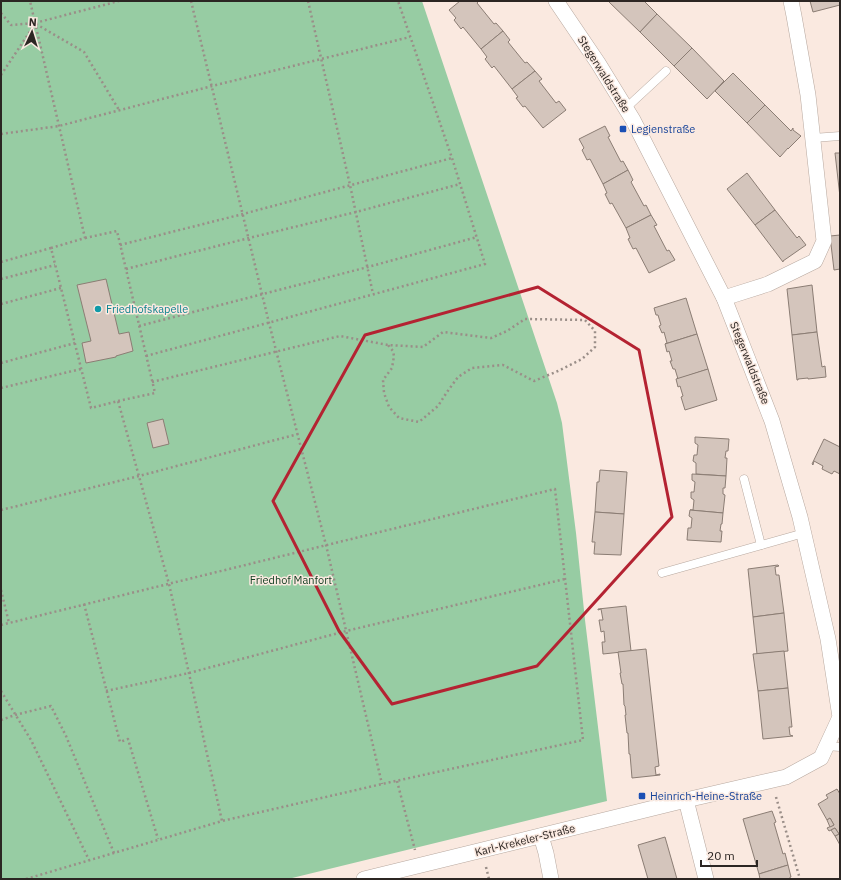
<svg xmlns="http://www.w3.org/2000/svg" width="841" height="880" viewBox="0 0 841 880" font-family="'IBM Plex Sans',sans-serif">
<rect width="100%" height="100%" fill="#fae9e0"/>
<polygon fill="#97cca3" points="1,1 422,1 557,403 562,423 576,533 585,620 607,801 288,879 1,879"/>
<g fill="#d4c5bc" stroke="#8b7d74">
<polygon points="460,1 479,1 477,3 494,24 496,23 503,31 481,49 463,27 461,29 454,20 456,18 449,10"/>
<polygon points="608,1 644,1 657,14 640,32"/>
<polygon points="810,1 840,1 840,5 813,12"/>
<polygon points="657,14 692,48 674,66 640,32"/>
<polygon points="503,31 510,40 508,42 525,63 527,62 535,71 512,89 494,66 492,68 485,59 487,57 481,49"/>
<polygon points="692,48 724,81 707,99 674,66"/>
<polygon points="535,71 542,79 539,81 556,103 559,101 566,110 543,128 525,106 523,107 516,98 518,97 512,89"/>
<polygon points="733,73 765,105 747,123 715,91"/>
<polygon points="765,105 791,131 793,128 793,130 801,136 788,149 788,148 780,157 747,123"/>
<polygon points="605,126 610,136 608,137 621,162 623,161 628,170 603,184 590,159 587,160 582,150 584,148 579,139"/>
<polygon points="835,153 840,153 840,197"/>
<polygon points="628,170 633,180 631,182 644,206 646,205 651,215 626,228 612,203 610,204 605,194 607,193 603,184"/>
<polygon points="747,173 775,210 755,225 727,189"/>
<polygon points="775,210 797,238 799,236 806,245 783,261 783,262 755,225"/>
<polygon points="651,215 657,225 654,226 667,251 669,250 675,260 649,273 636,248 633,249 628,239 630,238 626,228"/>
<polygon points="840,235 840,269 834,270 830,236"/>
<polygon points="106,279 119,334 129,332 133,351 116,356 116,357 86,363 82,343 91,341 77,285"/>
<polygon points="812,285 817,332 792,335 787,289"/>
<polygon points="686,298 697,334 665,344 667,343 664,332 662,333 659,326 661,325 658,315 656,315 654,308"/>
<polygon points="817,332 822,367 825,366 826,377 808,379 808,378 798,379 798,380 797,380 792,335"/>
<polygon points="697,334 708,369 678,379 675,369 673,369 670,361 672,361 669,351 667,352 665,344"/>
<polygon points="708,369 717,400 685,410 681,397 683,396 680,386 678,387 676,379"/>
<polygon points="163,419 169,444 153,448 147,423"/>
<polygon points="695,437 729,439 728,451 726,451 725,458 727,458 726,476 696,474 696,463 693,461 694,455 697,455 698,445 695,443"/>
<polygon points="824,439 840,447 840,474 834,471 832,474 822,469 823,466 814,461 813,465 812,464"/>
<polygon points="600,470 627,472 624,514 595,512 597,482 599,482"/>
<polygon points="692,474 726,476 725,488 723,488 723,494 725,495 723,513 690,510 693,510 694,500 691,498 691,492 694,492 695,482 692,480"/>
<polygon points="690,510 723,513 722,524 721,524 720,531 722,531 721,542 687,540 688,528 691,528 692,518 689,516"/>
<polygon points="595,512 624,514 621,555 594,554 595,542 592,542"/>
<polygon points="778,565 779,566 775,567 776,575 779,575 784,613 753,617 748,569"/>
<polygon points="626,606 631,651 603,654 602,642 605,642 604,631 601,632 599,620 603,620 601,609 598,610 598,609"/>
<polygon points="784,613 788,651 757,654 753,617"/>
<polygon points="646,649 659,766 655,767 656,775 660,774 660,775 632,778 630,754 629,754 628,733 627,733 625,715 626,715 625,706 624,705 623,684 622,684 620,673 621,673 618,652"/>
<polygon points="784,651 788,688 758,691 753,654"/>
<polygon points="788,688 792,727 789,727 790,735 793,736 763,739 758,691"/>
<polygon points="837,789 840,794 840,845 835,836 839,834 835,828 829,831 827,828 834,825 830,818 827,820 818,804 828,798 826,795"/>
<polygon points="772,811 776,822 774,823 783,854 785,853 788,865 759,874 743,819"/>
<polygon points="830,818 834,825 830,827 827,820"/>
<polygon points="835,828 839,834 835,836 831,830"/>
<polygon points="665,837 677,879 648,879 638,845"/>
<polygon points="788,865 791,877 790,877 790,879 760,879 759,874"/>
</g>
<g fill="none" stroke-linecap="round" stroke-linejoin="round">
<g stroke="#b7a89f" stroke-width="9">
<g id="lane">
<polyline points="626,108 666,71"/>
<polyline points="813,138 840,136"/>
<polyline points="744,479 761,545"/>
<polyline points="662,573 804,533"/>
<polyline points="826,746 840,747"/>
</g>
</g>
<g stroke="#b7a89f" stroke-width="16">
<g id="street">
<polyline points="724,298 768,284 815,261 824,241 808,95 794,16 791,1"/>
<polyline points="686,800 706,879"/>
<polyline points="541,836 546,853 551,879"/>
<polyline points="364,879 686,800 786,777 821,758 840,717 828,639 800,517 772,421 724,298 633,120 598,63 556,1"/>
</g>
</g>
<g stroke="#9a8e88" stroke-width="2.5" stroke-dasharray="2 3" stroke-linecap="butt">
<polyline points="191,1 269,323 326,545 382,784"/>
<polyline points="308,1 350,185 373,294"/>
<polyline points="1,13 11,25 35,23 119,1"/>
<polyline points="36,24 84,52 119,110"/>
<polyline points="1,75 35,24"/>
<polyline points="1,134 59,126 212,86 410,37"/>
<polyline points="85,238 117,231 155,393 118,401"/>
<polyline points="120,245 243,214 452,158"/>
<polyline points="1,262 51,248"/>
<polyline points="126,269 249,238 356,212 460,184"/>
<polyline points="1,279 55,265"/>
<polyline points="1,304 61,288"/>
<polyline points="139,326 368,267 477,237"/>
<polyline points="146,356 485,264 452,158 398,1"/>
<polyline points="1,363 75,343"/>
<polyline points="152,382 340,336 388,345 423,347 443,332 491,338 507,331 525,319 585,320 595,331 595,347 582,359 558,371 534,381 503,365 472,368 458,377 447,392 438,406 419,422 399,418 389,407 384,393 383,380 392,368 394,356 393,351 388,345"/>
<polyline points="1,388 81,369"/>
<polyline points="1,510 139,476 298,434"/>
<polyline points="1,590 9,623"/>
<polyline points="84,604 120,742 128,739 158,839"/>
<polyline points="1,625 555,489 583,740 382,784 222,821"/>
<polyline points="1,691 31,740 89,860"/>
<polyline points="106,691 189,673 346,631 565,579"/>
<polyline points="1,720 15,715 51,706 66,736 114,853"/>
<polyline points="397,781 415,850"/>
<polyline points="776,797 800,879"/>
<polyline points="486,867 489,879"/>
<polyline points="26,879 222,821 169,584 118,401 91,408 51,248 85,238 30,1"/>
</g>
<use href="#lane" stroke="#fff" stroke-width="8"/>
<use href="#street" stroke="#fff" stroke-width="15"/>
</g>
<path fill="none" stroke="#b42332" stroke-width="3" stroke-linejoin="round" d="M538 287 639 350 672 517 537 666 392 704 339 631 273 501 365 335Z"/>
<g fill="#1a4fb4" stroke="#fae9e0" stroke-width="1.5">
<rect x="619" y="125" width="8" height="8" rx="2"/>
<rect x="638" y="792" width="8" height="8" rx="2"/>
</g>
<circle fill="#0f9aa8" stroke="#fae9e0" stroke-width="1.5" cx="98" cy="309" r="4"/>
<g text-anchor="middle" stroke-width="3" stroke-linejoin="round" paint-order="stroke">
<g font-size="11" fill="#2c2623" stroke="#fae9e0">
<text transform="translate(604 74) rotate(58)" y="4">Stegerwaldstraße</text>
<text transform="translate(750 363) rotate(68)" y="4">Stegerwaldstraße</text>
<text transform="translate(525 840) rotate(-14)" y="4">Karl-Krekeler-Straße</text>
</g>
<g font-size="11" fill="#164399" stroke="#fae9e0" text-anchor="start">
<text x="631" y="133">Legienstraße</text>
<text x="650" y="800">Heinrich-Heine-Straße</text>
</g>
<g font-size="11" fill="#0d838f" stroke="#fae9e0" text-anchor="start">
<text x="106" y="313">Friedhofskapelle</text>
</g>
<g font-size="11" fill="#144023" stroke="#fae9e0">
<text x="291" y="584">Friedhof Manfort</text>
</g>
</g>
<rect width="841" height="880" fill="none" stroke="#2c2623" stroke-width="4"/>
<g transform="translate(32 32) rotate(4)" stroke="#fae9e0" stroke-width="3" paint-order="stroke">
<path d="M0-3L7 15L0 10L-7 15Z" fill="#2c2623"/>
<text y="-6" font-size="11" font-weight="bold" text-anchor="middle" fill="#2c2623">N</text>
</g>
<path d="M701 860v6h56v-6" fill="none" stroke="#2c2623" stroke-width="2"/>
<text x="707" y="860" font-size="12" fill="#2c2623" stroke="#fae9e0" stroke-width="3" paint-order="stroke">20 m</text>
</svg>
